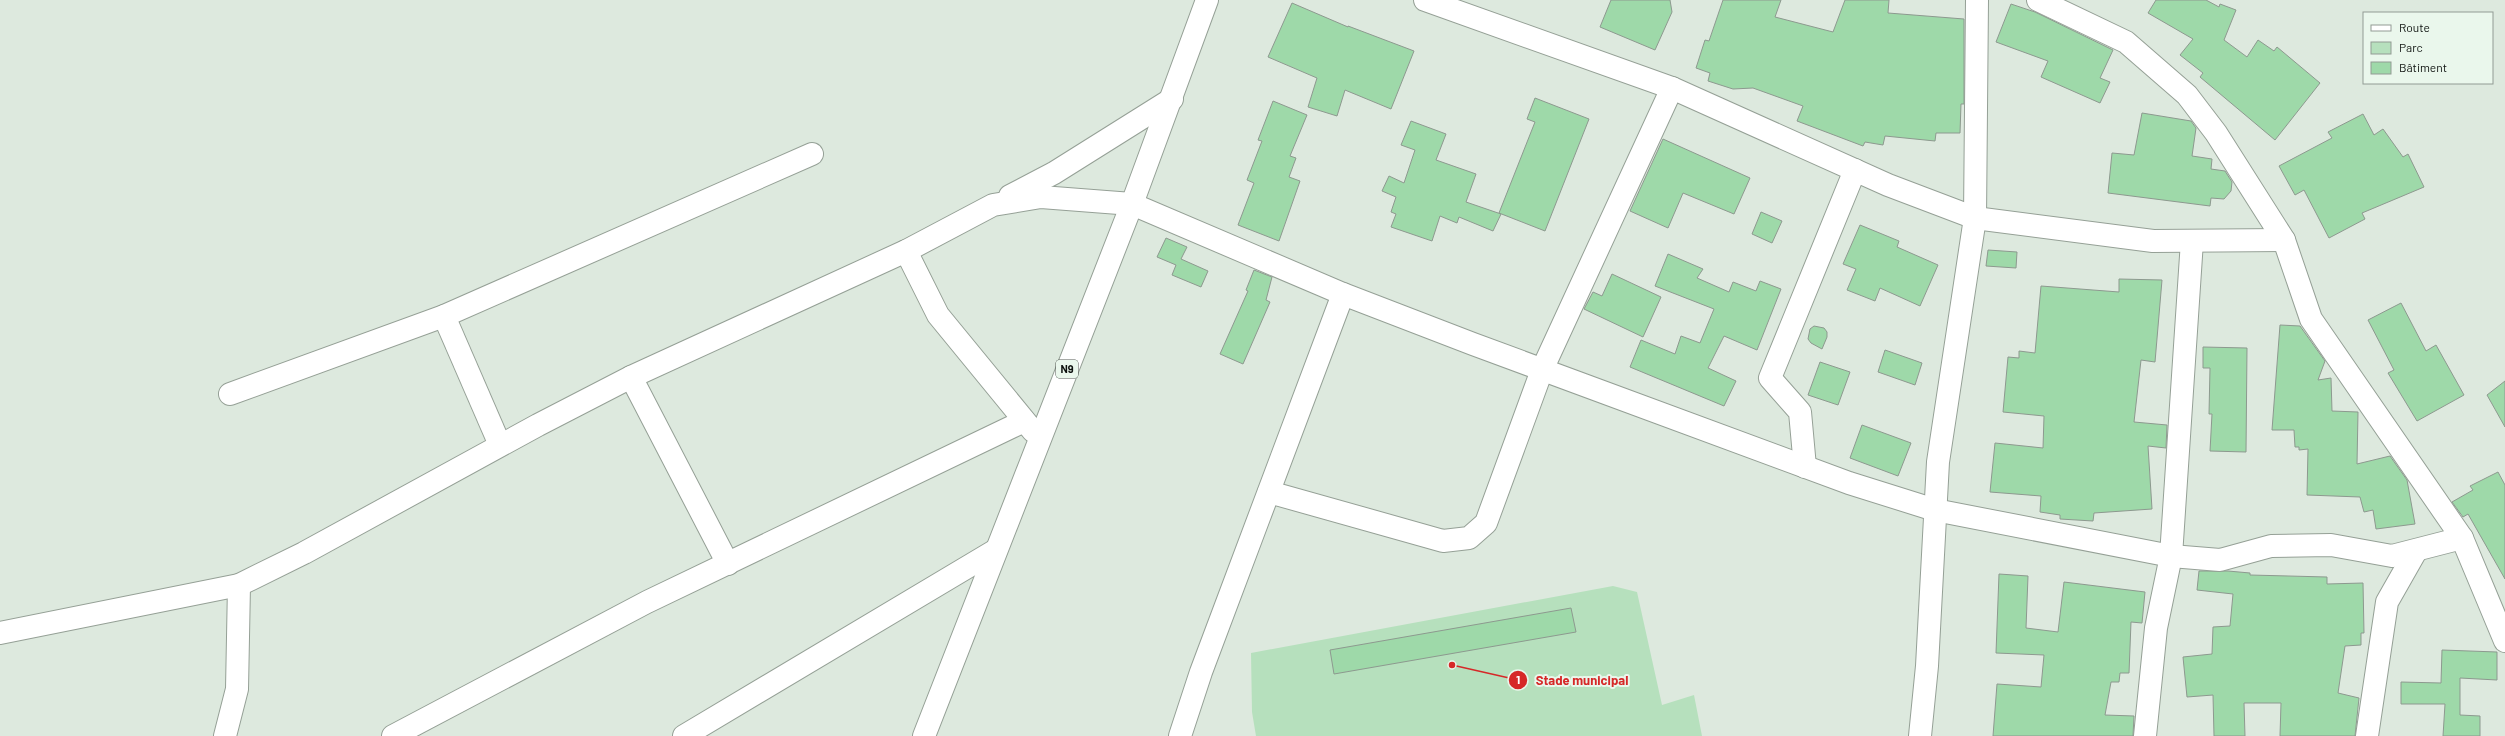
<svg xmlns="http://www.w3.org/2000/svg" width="2505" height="736" viewBox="0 0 2505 736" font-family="Barlow,sans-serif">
<rect width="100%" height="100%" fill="#dde9de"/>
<polygon fill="#b6e0bd" points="1613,586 1637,592 1662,705 1694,695 1702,736 1256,736 1252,712 1251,653"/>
<g fill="#9ed9a9" stroke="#8d998f">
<polygon points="1611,0 1670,0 1672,12 1655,50 1600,27"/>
<polygon points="1723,0 1781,0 1775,17 1833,32 1845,0 1889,0 1888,13 1964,19 1964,104 1961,104 1960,133 1936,133 1935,141 1885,136 1883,145 1865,142 1863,146 1797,121 1803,106 1753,88 1733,89 1708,81 1710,73 1696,68 1705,40 1709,41"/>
<polygon points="2156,0 2206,0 2219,7 2220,4 2236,10 2224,40 2247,57 2258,40 2274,51 2277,47 2320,83 2275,140 2200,77 2203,73 2180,55 2193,39 2148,13"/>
<polygon points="1292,3 1348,27 1348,26 1414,51 1391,109 1345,90 1337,116 1308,107 1317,78 1268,57"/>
<polygon points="2011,4 2035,12 2113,50 2100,78 2110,82 2100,103 2041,77 2048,61 1996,42"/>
<polygon points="1535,98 1589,119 1545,231 1499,213 1535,122 1527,119"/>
<polygon points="1273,101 1307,115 1290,156 1296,158 1289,177 1300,181 1279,241 1238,225 1254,183 1247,180 1262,141 1258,140"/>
<polygon points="2142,113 2191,121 2196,128 2192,156 2212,159 2211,169 2225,171 2232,182 2231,191 2224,199 2211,198 2210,206 2108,193 2112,153 2134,155"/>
<polygon points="2363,114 2374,135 2383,129 2403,157 2408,154 2424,187 2362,213 2365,219 2329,238 2304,190 2295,195 2279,166 2332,138 2328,132"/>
<polygon points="1411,121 1446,134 1436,160 1476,174 1466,202 1501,214 1493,231 1459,217 1457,223 1440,216 1432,241 1391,227 1396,214 1391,212 1396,197 1382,191 1389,176 1404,183 1415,150 1401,145"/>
<polygon points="1663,139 1750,178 1734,214 1683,193 1668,228 1630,211"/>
<polygon points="1761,212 1782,221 1772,243 1752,234"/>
<polygon points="1860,225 1899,241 1897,247 1938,265 1920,306 1880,288 1875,301 1847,290 1856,269 1843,264"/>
<polygon points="1166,238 1187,247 1181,259 1208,271 1201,287 1172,275 1176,265 1157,257"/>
<polygon points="1988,250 2017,252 2016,268 1986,266"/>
<polygon points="1668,254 1703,269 1697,278 1729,292 1733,282 1756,291 1760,281 1781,289 1757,350 1724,336 1708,368 1736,381 1724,406 1630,367 1641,340 1675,354 1681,336 1700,343 1714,309 1655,286"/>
<polygon points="1254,270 1272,277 1266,300 1270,302 1243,364 1220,354 1248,291 1246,290"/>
<polygon points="1612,274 1661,297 1643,337 1584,309 1593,292 1602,296"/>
<polygon points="2119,279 2162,280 2155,362 2141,360 2134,422 2167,425 2166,448 2148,446 2152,509 2094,513 2093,521 2060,519 2060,515 2040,512 2041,496 1990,492 1995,443 2043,448 2044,416 2003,412 2008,357 2019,358 2019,351 2035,353 2041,286 2119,292"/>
<polygon points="2401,303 2426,351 2436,345 2464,395 2417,421 2388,373 2394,370 2368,320"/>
<polygon points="2280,325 2300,326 2325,361 2318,380 2331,378 2332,411 2358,412 2357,464 2390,456 2407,480 2415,524 2376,529 2373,510 2364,512 2360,497 2307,495 2308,449 2299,450 2299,447 2295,447 2294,430 2272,430"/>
<polygon points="1814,326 1824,328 1827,332 1827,337 1822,349 1811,343 1808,339 1810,329"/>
<polygon points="2203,347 2247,348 2246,452 2210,451 2212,414 2209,414 2210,368 2203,368"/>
<polygon points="1885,350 1922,363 1915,385 1878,372"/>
<polygon points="1820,362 1850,372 1838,405 1808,395"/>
<polygon points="2505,381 2505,427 2487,395"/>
<polygon points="1862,425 1911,443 1898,476 1850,458"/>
<polygon points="2498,472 2505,485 2505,579 2468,514 2463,517 2452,502 2473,490 2470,486"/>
<polygon points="2199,571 2228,571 2250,573 2250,575 2327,577 2327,584 2363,583 2364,633 2361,633 2361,645 2345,646 2338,693 2359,698 2355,736 2280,736 2281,703 2244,703 2245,736 2214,736 2213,695 2187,697 2183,657 2212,654 2213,627 2230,626 2233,594 2197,590"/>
<polygon points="1999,574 2028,576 2026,628 2058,632 2064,582 2145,592 2142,623 2131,622 2129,673 2120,673 2119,682 2111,682 2105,715 2134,716 2133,736 1993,736 1997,684 2041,687 2044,655 1996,653"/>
<polygon points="1571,608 1576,632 1334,674 1330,650"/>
<polygon points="2442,650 2497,652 2497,680 2460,678 2460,715 2480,716 2480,736 2443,736 2445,704 2401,704 2401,682 2441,683"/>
</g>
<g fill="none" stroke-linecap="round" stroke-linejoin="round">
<g stroke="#95a096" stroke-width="24">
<g id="street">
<polyline points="1425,0 1672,88 1888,185 1975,218 2153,241 2284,240"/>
<polyline points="2038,0 2126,42 2187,95 2216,133 2284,240 2311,319 2462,538 2505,641"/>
<polyline points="1010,196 1054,173 1172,99"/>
<polyline points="906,251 938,315 1033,431"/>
<polyline points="444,316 500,445"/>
<polyline points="631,377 728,564"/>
<polyline points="230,394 444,316 812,154"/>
<polyline points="1805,467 1800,412 1770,378 1855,170"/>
<polyline points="1269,492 1443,541 1469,538 1486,523 1542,370 1672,88"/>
<polyline points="0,633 239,585 304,553 538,425 631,377 906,251 993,205 1041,197 1132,204 1343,294 1473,344 1849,483 1935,510 2171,556 2220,560 2271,546 2331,545 2392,556 2462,538"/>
<polyline points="225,736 237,689 239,585"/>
<polyline points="393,736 647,602 1024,421"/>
<polyline points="684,736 996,550"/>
<polyline points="1180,736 1201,672 1343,294"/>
<polyline points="1920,736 1927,666 1938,462 1975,218 1977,0"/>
<polyline points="2145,736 2156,628 2171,556 2192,241"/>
<polyline points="2367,736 2387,602 2416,551"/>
</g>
</g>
<g stroke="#95a096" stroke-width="24">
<polyline id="highway" points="924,736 1132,204 1207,0"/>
</g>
<use href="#street" stroke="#fff" stroke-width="22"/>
<use href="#highway" stroke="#fff" stroke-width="22"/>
</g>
<g text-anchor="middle" stroke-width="4" stroke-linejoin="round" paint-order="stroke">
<rect fill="#eaf7ec" stroke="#505751" stroke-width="1" x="1056" y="360" width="22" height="18" rx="3"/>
<g font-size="11" font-weight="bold" fill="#0e120f">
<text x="1067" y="373">N9</text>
</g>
</g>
<path fill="none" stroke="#d62828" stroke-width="1.5" d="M1452 665L1518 680"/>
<g fill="#d62828" stroke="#eaf7ec" stroke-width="1.5">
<circle cx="1452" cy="665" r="4"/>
<circle cx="1518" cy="680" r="10"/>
</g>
<g font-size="12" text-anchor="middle" font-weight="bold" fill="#fff">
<text x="1518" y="684">1</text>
</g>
<g font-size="13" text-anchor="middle" font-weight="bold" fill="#d62828" stroke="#eaf7ec" stroke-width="4" stroke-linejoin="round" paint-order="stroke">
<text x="1582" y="685">Stade municipal</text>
</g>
<rect x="2363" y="12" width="130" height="72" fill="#eaf7ec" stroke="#929b94"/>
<rect x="2371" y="25" width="20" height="6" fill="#ffffff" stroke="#929b94"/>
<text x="2399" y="32" font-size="12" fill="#0e120f">Route</text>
<rect x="2371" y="42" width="20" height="12" fill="#b6e0bd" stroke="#929b94"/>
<text x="2399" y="52" font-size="12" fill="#0e120f">Parc</text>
<rect x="2371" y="62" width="20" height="12" fill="#9ed9a9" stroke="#929b94"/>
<text x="2399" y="72" font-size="12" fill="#0e120f">Bâtiment</text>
</svg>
